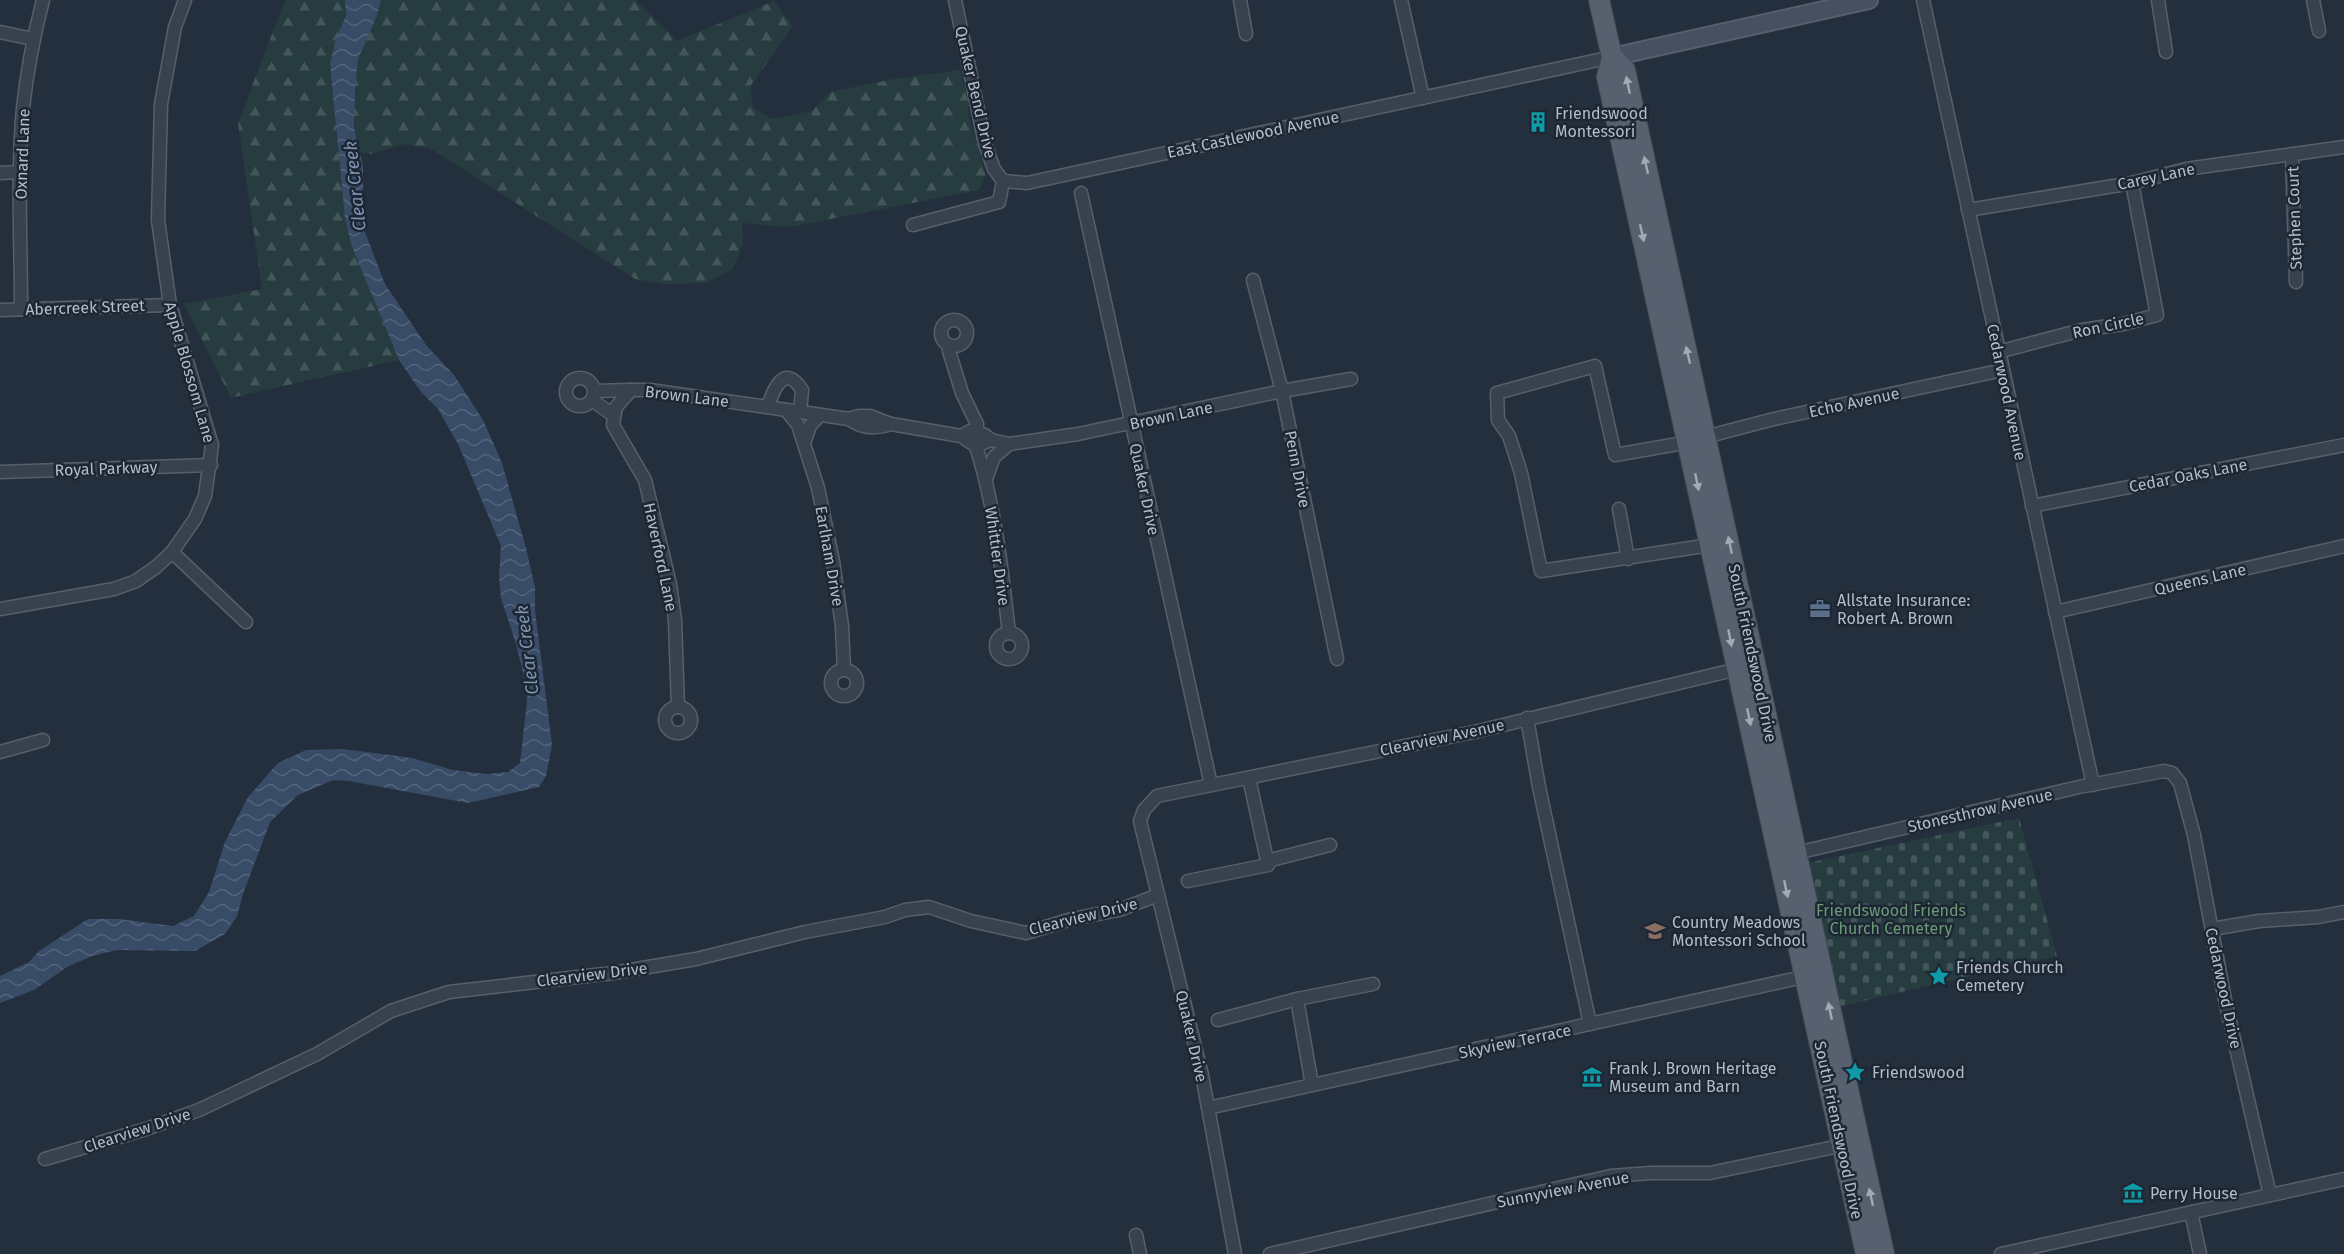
<svg xmlns="http://www.w3.org/2000/svg" width="2344" height="1254" viewBox="0 0 2344 1254" font-family="'Fira Sans',sans-serif">
<defs>
<pattern id="forest-firs" width="22" height="20" patternUnits="userSpaceOnUse" patternTransform="scale(1.5)"><rect width="22" height="20" fill="#263c3f"/><path d="M5 1l3.5 6h-7zM16 11l3.5 6h-7z" fill="#435659"/></pattern>
<pattern id="cemetery-stones" width="16" height="16" patternUnits="userSpaceOnUse" patternTransform="scale(1.5)"><rect width="16" height="16" fill="#263c3f"/><path d="M2 7V4a2 2 0 0 1 4 0v3zM10 15v-3a2 2 0 0 1 4 0v3z" fill="#435659"/></pattern>
<pattern id="water-waves" width="16" height="10" patternUnits="userSpaceOnUse" patternTransform="scale(1.5)"><rect width="16" height="10" fill="#394c67"/><path d="M0 5q4-4 8 0t8 0" fill="none" stroke="#53647b"/></pattern>
</defs>
<rect width="100%" height="100%" fill="#242f3e"/>
<g fill="url(#forest-firs)">
<polygon points="285,0 345,0 346,16 336,38 330,64 345,218 352,247 399,360 231,398 184,304 262,289 238,123"/>
<path d="M381 0H635L677 41 774 1 793 26 751 85 752 107 771 119 812 111 830 92 894 79 960 70 968 100 969 117 986 176 979 190 790 227 742 223 743 243 733 269 706 283 662 284 635 279 433 150 406 144 371 154 359 152C353 126 351 83 359 57 365 38 376 20 381 0Z"/>
</g>
<polygon fill="url(#cemetery-stones)" points="2019,818 2057,956 1837,1007 1803,864"/>
<polygon fill="url(#water-waves)" points="345,0 381,0 376,18 358,59 355,89 354,127 363,166 363,192 360,198 363,227 385,284 426,345 454,375 483,420 502,463 526,548 535,587 535,610 552,745 546,776 539,787 468,803 349,781 333,780 298,795 270,822 243,894 237,916 225,934 195,951 117,950 92,956 67,967 34,990 0,1003 0,976 29,962 39,951 88,919 119,919 173,926 194,916 209,892 225,842 248,797 278,763 306,750 342,749 375,753 412,758 453,770 486,774 508,772 520,763 528,692 516,644 501,598 499,577 501,546 458,444 438,409 421,392 399,360 352,247 345,218 330,64 336,38 346,16"/>
<g fill="none" stroke-linecap="round" stroke-linejoin="round">
<g stroke="#565f6c" stroke-width="15">
<g id="street">
<polyline points="955,0 985,144 994,169 1003,181"/>
<polyline points="1240,0 1246,34"/>
<polyline points="1401,0 1423,98"/>
<polyline points="1923,0 2093,785"/>
<polyline points="2158,0 2166,52"/>
<polyline points="2313,0 2319,31"/>
<polyline points="0,32 33,39"/>
<polyline points="2292,154 2296,282"/>
<polyline points="0,173 20,172"/>
<polyline points="1003,181 1027,183 1612,57"/>
<polyline points="1081,193 1211,785"/>
<polyline points="1968,210 2132,183 2186,169 2344,147"/>
<polyline points="913,225 999,202 1003,181"/>
<polyline points="1253,280 1282,391 1337,659"/>
<path d="M21 309C21 242 17 174 23 108 27 71 34 35 43 0"/>
<polyline points="0,310 170,305"/>
<circle cx="954" cy="333" r="13"/>
<polyline points="950,346 949,351 962,393 977,424 977,432"/>
<polyline points="1998,352 2082,330 2123,324 2157,315 2132,183"/>
<circle cx="580" cy="392" r="14"/>
<polyline points="594,391 631,390"/>
<polyline points="592,400 613,415"/>
<path d="M768 407C773 390 784 362 802 390L800 412"/>
<polyline points="786,410 798,425 818,488 833,561 842,626 844,670"/>
<path d="M849 419C862 429 876 429 891 424"/>
<polyline points="991,440 1009,444 1078,434 1282,391 1351,379"/>
<polyline points="804,443 810,426 820,415"/>
<path d="M976 446C995 507 1002 570 1009 633"/>
<polyline points="0,472 211,465"/>
<polyline points="986,479 994,457 1009,444"/>
<polyline points="2032,506 2344,445"/>
<polyline points="1619,509 1628,559"/>
<polyline points="1710,545 1541,571 1521,473 1509,436 1498,420 1497,393 1595,366 1615,455 1678,444 1774,419 2003,370"/>
<polyline points="172,552 246,622"/>
<polyline points="0,609 114,589 136,581 156,567 172,552 195,519 205,496 212,445 170,305 158,220 161,104 175,27 185,0"/>
<polyline points="2055,612 2344,546"/>
<circle cx="1009" cy="646" r="13"/>
<circle cx="844" cy="683" r="13"/>
<polyline points="678,707 675,620 670,584 645,480 613,425 616,407 631,390 650,390 849,419 859,416 870,416 891,424 961,436 976,446 991,440 985,435 970,431 961,436"/>
<circle cx="678" cy="720" r="13"/>
<polyline points="1527,718 1539,787 1590,1024"/>
<polyline points="0,752 43,740"/>
<polyline points="1792,854 2079,787 2164,771 2172,773 2180,783 2194,835 2225,1000 2270,1195"/>
<polyline points="1267,861 1330,845"/>
<polyline points="1188,881 1268,865 1249,778"/>
<polyline points="2212,929 2259,921 2318,917 2344,912"/>
<polyline points="1297,999 1312,1085"/>
<polyline points="1218,1020 1297,999 1373,984"/>
<polyline points="1208,1108 1812,975"/>
<polyline points="45,1159 146,1129 199,1110 317,1054 391,1011 449,992 613,973 696,959 805,932 885,917 905,910 929,907 971,921 1026,933 1072,919 1119,910 1158,895"/>
<polyline points="2191,1212 2200,1254"/>
<polyline points="1136,1235 1140,1254"/>
<polyline points="1235,1254 1202,1075 1140,821 1144,810 1157,796 1474,732 1742,668"/>
<polyline points="1270,1254 1611,1176 1651,1173 1710,1173 1849,1144"/>
<polyline points="2001,1254 2344,1179"/>
</g>
</g>
<g stroke="#565f6c" stroke-width="20">
<polyline id="secondary" points="1612,57 1869,0"/>
</g>
<g stroke="#414a57" stroke-width="22">
<g id="primary">
<polyline points="1599,0 1612,57 1607,77 1866,1254"/>
<polyline points="1612,57 1625,70 1884,1254"/>
</g>
</g>
<use href="#street" stroke="#38414e" stroke-width="12"/>
<use href="#secondary" stroke="#465061" stroke-width="16"/>
<use href="#primary" stroke="#56606e" stroke-width="20"/>
</g>
<defs><path id="oneway-solid" d="M-6-.8H1V-3.2L6.5 0L1 3.2V.8H-6Z" transform="scale(1.5)"/></defs>
<g fill="#a1aab7">
<use href="#oneway-solid" transform="translate(1628 85) rotate(-102)"/>
<use href="#oneway-solid" transform="translate(1646 165) rotate(-103)"/>
<use href="#oneway-solid" transform="translate(1642 233) rotate(77)"/>
<use href="#oneway-solid" transform="translate(1688 355) rotate(-103)"/>
<use href="#oneway-solid" transform="translate(1697 482) rotate(78)"/>
<use href="#oneway-solid" transform="translate(1730 545) rotate(-102)"/>
<use href="#oneway-solid" transform="translate(1730 638) rotate(79)"/>
<use href="#oneway-solid" transform="translate(1749 717) rotate(78)"/>
<use href="#oneway-solid" transform="translate(1786 889) rotate(78)"/>
<use href="#oneway-solid" transform="translate(1830 1011) rotate(-102)"/>
<use href="#oneway-solid" transform="translate(1871 1197) rotate(-103)"/>
</g>
<defs>
<g id="building-bare" transform="scale(1.62)"><path d="M-4-6H4V6H1V3H-1V6H-4ZM-2.5-4.3h1.7v1.8h-1.7ZM.8-4.3h1.7v1.8H.8ZM-2.5-1h1.7V.8h-1.7ZM.8-1h1.7V.8H.8Z" fill="#0f9aa8" stroke="#1d2633" stroke-width="2.5" paint-order="stroke"/></g>
<g id="office-bare" transform="scale(1.62)"><path d="M-6-3h4V-5.5h4V-3h4V5H-6ZM-1-4.5V-3h2v-1.5ZM-6 0V1H6V0Z" fill="#5c6f8a" stroke="#1d2633" stroke-width="2.5" paint-order="stroke"/></g>
<g id="school-bare" transform="scale(1.62)"><path d="M0-5L7-2L0 1L-7-2ZM-4 1L0 2.5L4 1V4Q0 6-4 4Z" fill="#8d6e63" stroke="#1d2633" stroke-width="2.5" paint-order="stroke"/></g>
<g id="sight-bare" transform="scale(1.62)"><path d="M0-6L1.8-2.2L6-1.7L2.9 1.2L3.7 5.4L0 3.3L-3.7 5.4L-2.9 1.2L-6-1.7L-1.8-2.2Z" fill="#0f9aa8" stroke="#1d2633" stroke-width="2.5" paint-order="stroke"/></g>
<g id="museum-bare" transform="scale(1.62)"><path d="M0-6L6-3V-2H-6V-3ZM-5-1h2V3h-2ZM-1-1h2V3h-2ZM3-1h2V3H3ZM-6 4H6V6H-6Z" fill="#0f9aa8" stroke="#1d2633" stroke-width="2.5" paint-order="stroke"/></g>
</defs>
<g fill-rule="evenodd">
<use href="#building-bare" x="1538" y="122"/>
<use href="#office-bare" x="1820" y="609"/>
<use href="#school-bare" x="1655" y="931"/>
<use href="#sight-bare" x="1939" y="976"/>
<use href="#sight-bare" x="1855" y="1072"/>
<use href="#museum-bare" x="1592" y="1077"/>
<use href="#museum-bare" x="2133" y="1193"/>
</g>
<g text-anchor="middle" stroke-width="5" stroke-linejoin="round" paint-order="stroke">
<g font-size="16" fill="#b4bcc9" stroke="#1d2633">
<text transform="translate(976 92) rotate(77)" y="6">Quaker Bend Drive</text>
<text transform="translate(1253 134) rotate(-12)" y="6">East Castlewood Avenue</text>
<text transform="translate(22 154) rotate(-88)" y="6">Oxnard Lane</text>
<text transform="translate(2156 176) rotate(-12)" y="6">Carey Lane</text>
<text transform="translate(2294 218) rotate(-92)" y="6">Stephen Court</text>
<text transform="translate(85 307) rotate(-2)" y="6">Abercreek Street</text>
<text transform="translate(2108 325) rotate(-12)" y="6">Ron Circle</text>
<text transform="translate(190 372) rotate(74)" y="6">Apple Blossom Lane</text>
<text transform="translate(2007 392) rotate(78)" y="6">Cedarwood Avenue</text>
<text transform="translate(687 396) rotate(7)" y="6">Brown Lane</text>
<text transform="translate(1854 402) rotate(-12)" y="6">Echo Avenue</text>
<text transform="translate(1171 415) rotate(-12)" y="6">Brown Lane</text>
<text transform="translate(106 468) rotate(-2)" y="6">Royal Parkway</text>
<text transform="translate(1298 469) rotate(79)" y="6">Penn Drive</text>
<text transform="translate(2188 475) rotate(-11)" y="6">Cedar Oaks Lane</text>
<text transform="translate(1145 489) rotate(78)" y="6">Quaker Drive</text>
<text transform="translate(830 556) rotate(80)" y="6">Earlham Drive</text>
<text transform="translate(998 556) rotate(82)" y="6">Whittier Drive</text>
<text transform="translate(661 557) rotate(78)" y="6">Haverford Lane</text>
<text transform="translate(2200 579) rotate(-13)" y="6">Queens Lane</text>
<text transform="translate(1753 653) rotate(78)" y="6">South Friendswood Drive</text>
<text transform="translate(1442 737) rotate(-12)" y="6">Clearview Avenue</text>
<text transform="translate(1980 810) rotate(-13)" y="6">Stonesthrow Avenue</text>
<text transform="translate(1083 916) rotate(-14)" y="6">Clearview Drive</text>
<text transform="translate(592 974) rotate(-7)" y="6">Clearview Drive</text>
<text transform="translate(2224 988) rotate(78)" y="6">Cedarwood Drive</text>
<text transform="translate(1192 1036) rotate(77)" y="6">Quaker Drive</text>
<text transform="translate(1515 1041) rotate(-12)" y="6">Skyview Terrace</text>
<text transform="translate(137 1130) rotate(-18)" y="6">Clearview Drive</text>
<text transform="translate(1839 1130) rotate(78)" y="6">South Friendswood Drive</text>
<text transform="translate(1563 1189) rotate(-11)" y="6">Sunnyview Avenue</text>
</g>
<g font-size="16" fill="#b4bcc9" stroke="#1d2633" text-anchor="start">
<text x="1555" y="119">Friendswood<tspan x="1555" dy="18">Montessori</tspan></text>
<text x="1837" y="606">Allstate Insurance:<tspan x="1837" dy="18">Robert A. Brown</tspan></text>
<text x="1672" y="928">Country Meadows<tspan x="1672" dy="18">Montessori School</tspan></text>
<text x="1956" y="973">Friends Church<tspan x="1956" dy="18">Cemetery</tspan></text>
<text x="1609" y="1074">Frank J. Brown Heritage<tspan x="1609" dy="18">Museum and Barn</tspan></text>
<text x="1872" y="1078">Friendswood</text>
<text x="2150" y="1199">Perry House</text>
</g>
<g font-size="16" fill="#6b9a76" stroke="#1d2633">
<text x="1891" y="916">Friendswood Friends<tspan x="1891" dy="18">Church Cemetery</tspan></text>
</g>
<g font-size="18" font-style="italic" fill="#7c92b1" stroke="#1d2633">
<text transform="translate(355 186) rotate(-96)" y="6">Clear Creek</text>
<text transform="translate(527 650) rotate(-97)" y="6">Clear Creek</text>
</g>
</g>
</svg>
